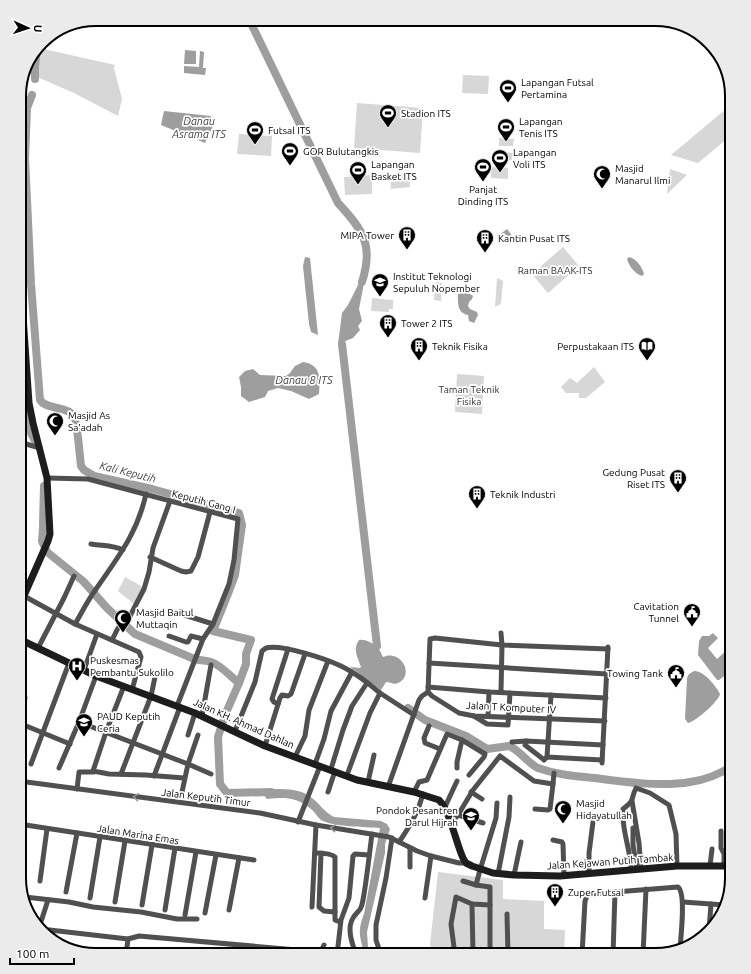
<svg xmlns="http://www.w3.org/2000/svg" width="751" height="974" viewBox="0 0 751 974" font-family="Ubuntu,sans-serif">
<rect width="100%" height="100%" fill="#fff"/>
<g fill="#d7d7d7">
<polygon points="39,48 115,65 114,68 122,99 118,116 74,93 35,76"/>
<polygon points="463,75 489,76 488,94 462,93"/>
<polygon points="357,103 423,108 420,153 354,148"/>
<polygon points="732,104 732,135 728,138 698,163 671,155"/>
<polygon points="239,134 272,136 271,156 237,154"/>
<polygon points="499,138 514,139 513,146 499,146"/>
<polygon points="498,152 512,153 512,160 498,159"/>
<polygon points="491,167 508,168 508,179 491,178"/>
<polygon points="670,169 687,175 667,194"/>
<polygon points="372,175 372,194 345,195 344,177"/>
<polygon points="409,175 410,187 391,189 390,176"/>
<polygon points="563,247 579,266 548,293 532,274"/>
<polygon points="497,278 503,281 501,304 495,307"/>
<polygon points="436,282 442,283 441,301 434,300"/>
<polygon points="372,298 393,300 393,309 389,309 389,312 371,311"/>
<polygon points="594,367 605,382 586,398 579,398 579,393 566,393 561,387 570,378 577,383"/>
<polygon points="457,374 484,376 482,414 455,412"/>
<polygon points="125,577 143,587 134,604 118,591"/>
<polygon points="438,872 503,880 503,899 544,901 544,929 565,930 564,955 432,955 430,944"/>
</g>
<g fill="#9e9e9e">
<polygon points="185,50 196,51 196,64 184,64"/>
<polygon points="200,51 204,52 203,68 206,68 205,75 184,73 184,66 199,67"/>
<polygon points="164,111 211,116 213,126 205,143 161,125"/>
<polygon points="507,229 513,237 505,244 498,236"/>
<polygon points="305,257 310,258 318,335 311,332 309,324 303,266"/>
<path d="M629 257C637 259 642 267 644 274L642 276C635 274 629 266 627 259Z"/>
<polygon points="360,281 364,283 359,309 362,321 358,326 360,330 353,338 338,344 342,313 348,305"/>
<path d="M461 288 473 296 472 299 469 302 468 306 470 309 477 312 478 315 474 323 469 321 468 315C456 313 458 300 458 290Z"/>
<path d="M303 362C322 365 320 379 319 394L309 399 291 391 278 388 268 391 265 397 249 402 241 396V387L239 377 245 371 253 369 260 375 286 376 290 373 295 366Z"/>
<polygon points="713,633 718,638 708,648 717,659 728,649 732,654 732,670 719,680 717,680 698,655 699,641 702,636 709,636"/>
<path d="M359 640C365 639 372 643 378 647L383 657C386 656 389 655 393 656 405 658 412 677 398 683 394 685 390 682 386 682L381 690 350 667 360 668 361 667C358 658 352 649 359 640Z"/>
<path d="M694 671C703 670 716 686 720 694 719 701 695 722 688 723L685 719 687 678 689 674Z"/>
<path d="M275 789C288 789 301 789 312 798 320 804 324 812 334 817L381 821 387 824 390 829 385 844V853L367 932 368 947 370 955H365C360 938 357 931 364 914L380 828C367 827 332 827 321 820 317 817 315 812 311 809 297 797 284 797 267 799L261 792Z"/>
</g>
<g fill="none" stroke-linecap="round" stroke-linejoin="round">
<g stroke="#9e9e9e" stroke-width="8">
<path d="M249 19 338 203C363 230 374 245 362 282"/>
<polyline points="35,79 35,66 37,48"/>
<path d="M32 95 27 108 25 158 31 284 40 400C44 406 51 406 57 408 63 409 70 411 74 416 77 420 80 458 81 466L84 470 94 476 152 489 239 513 242 525 235 575 229 591 213 631 251 640 246 654V664L239 683"/>
<polyline points="19,342 25,415 27,423"/>
<polyline points="342,344 377,646"/>
<polyline points="29,429 36,443"/>
<polyline points="43,524 44,486"/>
<path d="M43 528 42 541 47 552 83 581 107 608 135 634 192 658C199 661 205 660 211 662 221 665 231 677 239 683L225 715 218 737 220 784 227 793 271 792"/>
<path d="M408 708 425 720 466 736 487 749 509 746C520 750 527 763 538 768 557 775 576 776 595 778 624 782 661 787 690 782 704 780 720 774 732 766"/>
</g>
<g stroke="#505050" stroke-width="5">
<polyline points="19,442 40,448"/>
<polyline points="47,478 88,479 238,519 234,560 229,584 213,624 203,639 177,706"/>
<path d="M91 544C103 546 113 545 123 550"/>
<polyline points="150,557 181,571 186,572 191,571 198,557 210,512"/>
<polyline points="19,590 25,593"/>
<polyline points="24,596 75,624 139,652 141,657 132,690"/>
<polyline points="175,612 213,624"/>
<path d="M75 624C82 612 88 600 96 589 118 557 137 534 146 494"/>
<polyline points="169,636 186,642 188,642 191,636 203,639"/>
<polyline points="112,640 118,628 129,618 144,589 149,572 153,548 170,501"/>
<polyline points="38,648 64,598 74,576"/>
<polyline points="429,663 607,674"/>
<polyline points="84,670 97,634"/>
<polyline points="124,686 106,732 93,771 109,774 146,775 184,778"/>
<polyline points="428,687 489,692 606,698"/>
<polyline points="501,692 502,645 501,633"/>
<polyline points="278,704 274,702 272,699 288,649"/>
<polyline points="19,713 25,698"/>
<polyline points="202,716 211,665"/>
<polyline points="474,716 487,724 508,725 510,693"/>
<polyline points="488,716 489,692"/>
<polyline points="605,721 474,716 459,713 432,696 428,692 430,639 435,638 502,645 608,649"/>
<polyline points="79,722 188,764 182,792"/>
<polyline points="19,723 70,744"/>
<polyline points="429,726 424,738 425,743 440,749"/>
<path d="M235 731 255 682 262 651 266 648C282 644 326 659 341 666 356 673 368 683 380 693"/>
<polyline points="188,735 195,713"/>
<polyline points="198,735 188,764 211,774"/>
<polyline points="512,742 526,741"/>
<polyline points="265,746 280,698 282,695 288,696 291,694 305,654"/>
<polyline points="295,757 305,736 309,710 328,661"/>
<polyline points="547,757 544,760 543,759 525,745 526,741 603,745"/>
<polyline points="547,757 551,695"/>
<polyline points="547,757 602,760"/>
<polyline points="602,763 608,647"/>
<polyline points="31,764 69,663"/>
<polyline points="315,764 324,739 331,711 352,672"/>
<polyline points="59,768 79,722 96,676"/>
<polyline points="457,768 457,762 462,740"/>
<polyline points="331,769 343,730 352,706 367,683"/>
<polyline points="121,774 151,696 155,677"/>
<polyline points="347,775 370,713 380,693 414,715"/>
<polyline points="154,776 180,707"/>
<polyline points="19,781 260,813 316,825 389,837 417,851 431,856 459,863 466,863"/>
<polyline points="368,782 374,755"/>
<polyline points="388,787 419,700 422,696 428,692"/>
<polyline points="77,789 79,772 94,772"/>
<polyline points="328,792 335,771"/>
<polyline points="414,792 419,782 427,780 447,734 462,740 485,754 484,757 469,775"/>
<polyline points="471,792 482,799"/>
<polyline points="632,801 639,843 641,869"/>
<polyline points="444,809 457,781"/>
<polyline points="535,809 548,810 550,809 553,784"/>
<polyline points="458,815 483,823"/>
<polyline points="298,822 320,766"/>
<polyline points="451,823 458,815 473,790 500,756 534,781 553,784 554,773"/>
<polyline points="19,824 254,860"/>
<polyline points="633,828 633,845 637,869"/>
<polyline points="721,831 721,848 724,854 724,866"/>
<polyline points="553,840 562,842 563,844 564,876"/>
<path d="M399 842C410 826 418 813 423 794"/>
<polyline points="410,848 410,867"/>
<path d="M315 853C321 853 331 853 335 857V912L324 911 319 907 321 853"/>
<polyline points="710,866 712,849"/>
<polyline points="480,870 496,818 497,803"/>
<path d="M631 870C631 849 621 830 623 809 636 799 630 800 636 788L650 793 669 805 676 834 677 866"/>
<polyline points="589,873 589,853 593,822"/>
<polyline points="498,874 509,817 510,797"/>
<polyline points="514,875 521,842"/>
<polyline points="40,881 47,829"/>
<polyline points="463,881 476,885 480,870"/>
<polyline points="476,885 490,887 490,955"/>
<polyline points="66,892 77,833"/>
<polyline points="25,897 69,902 93,907 141,912 177,919 197,919"/>
<polyline points="90,898 100,837"/>
<polyline points="425,898 431,856"/>
<polyline points="115,902 125,841"/>
<polyline points="683,902 725,905"/>
<polyline points="472,904 473,955"/>
<polyline points="142,905 152,845"/>
<polyline points="312,907 316,825"/>
<polyline points="165,910 175,848"/>
<polyline points="229,910 239,858"/>
<polyline points="335,912 335,920 340,922"/>
<polyline points="205,913 216,855"/>
<polyline points="507,914 508,955"/>
<polyline points="185,915 196,852"/>
<polyline points="39,928 48,900"/>
<polyline points="41,929 128,939 139,936 308,951 321,951 324,945"/>
<polyline points="709,930 711,904"/>
<polyline points="126,955 128,939"/>
<polyline points="337,955 341,920 349,898 353,856 355,854 369,855"/>
<path d="M356 955C353 945 346 929 353 918 358 910 361 912 363 900 367 878 369 856 372 834"/>
<polyline points="381,955 376,940 376,925 386,878 392,838"/>
<polyline points="455,955 451,924 456,897 472,904 490,905"/>
<path d="M582 955 585 901 587 896 590 894 678 887C686 893 681 936 680 948"/>
<polyline points="613,955 615,892"/>
<polyline points="643,955 646,889"/>
</g>
<g stroke="#1d1d1d" stroke-width="7">
<polyline points="19,607 48,541 50,534 47,478 33,423 29,403 19,258"/>
<path d="M19 639 96 676 195 713 265 746 357 780 414 792 439 800C450 811 456 843 463 858L466 863 472 866 493 873 514 875 560 876 677 866H732"/>
</g>
</g>
<defs><path id="oneway-chevron" d="M-2-3.5L2.5 0L-2 3.5" fill="none" stroke-width="1.6" stroke-linecap="round" stroke-linejoin="round"/></defs>
<g stroke="#969696">
<use href="#oneway-chevron" transform="translate(136 797) rotate(-172)"/>
<use href="#oneway-chevron" transform="translate(333 828) rotate(-171)"/>
</g>
<defs>
<g id="stadium-pin" transform="scale(0.9)"><path d="M0 17L-7.5 6A9.5 9.5 0 1 1 7.5 6Z" fill="#000" stroke="#fff"/><path d="M0-5a6.5 5 0 1 0 0 10a6.5 5 0 1 0 0-10ZM-3.5-1.8h7v3.6h-7Z" fill="#fff"/></g>
<g id="mosque-pin" transform="scale(0.9)"><path d="M0 17L-7.5 6A9.5 9.5 0 1 1 7.5 6Z" fill="#000" stroke="#fff"/><path d="M3.5-4.9A6 6 0 1 0 3.5 4.9A5 5 0 1 1 3.5-4.9Z" fill="#fff"/></g>
<g id="building-pin" transform="scale(0.9)"><path d="M0 17L-7.5 6A9.5 9.5 0 1 1 7.5 6Z" fill="#000" stroke="#fff"/><path d="M-4-6H4V6H1V3H-1V6H-4ZM-2.5-4.3h1.7v1.8h-1.7ZM.8-4.3h1.7v1.8H.8ZM-2.5-1h1.7V.8h-1.7ZM.8-1h1.7V.8H.8Z" fill="#fff"/></g>
<g id="university-pin" transform="scale(0.9)"><path d="M0 17L-7.5 6A9.5 9.5 0 1 1 7.5 6Z" fill="#000" stroke="#fff"/><path d="M0-5L7-2L0 1L-7-2ZM-4 1L0 2.5L4 1V4Q0 6-4 4Z" fill="#fff"/></g>
<g id="library-pin" transform="scale(0.9)"><path d="M0 17L-7.5 6A9.5 9.5 0 1 1 7.5 6Z" fill="#000" stroke="#fff"/><path d="M-6-4Q-3-5.5-.7-3.5V5Q-3 3-6 4ZM6-4Q3-5.5 .7-3.5V5Q3 3 6 4Z" fill="#fff"/></g>
<g id="civic-pin" transform="scale(0.9)"><path d="M0 17L-7.5 6A9.5 9.5 0 1 1 7.5 6Z" fill="#000" stroke="#fff"/><path d="M-.6-6.5H3V-4.5H.6V-3L4-1V1h2V6H-6V1h2V-1L-.6-3ZM-1.2 2.5V6h2.4V2.5Z" fill="#fff"/></g>
<g id="hospital-pin" transform="scale(0.9)"><path d="M0 17L-7.5 6A9.5 9.5 0 1 1 7.5 6Z" fill="#000" stroke="#fff"/><path d="M-5-5h3v3.5h4V-5h3V5h-3V1.5h-4V5h-3Z" fill="#fff"/></g>
<g id="school-pin" transform="scale(0.9)"><path d="M0 17L-7.5 6A9.5 9.5 0 1 1 7.5 6Z" fill="#000" stroke="#fff"/><path d="M0-5L7-2L0 1L-7-2ZM-4 1L0 2.5L4 1V4Q0 6-4 4Z" fill="#fff"/></g>
</defs>
<g fill-rule="evenodd">
<use href="#stadium-pin" x="508" y="88"/>
<use href="#stadium-pin" x="388" y="113"/>
<use href="#stadium-pin" x="506" y="127"/>
<use href="#stadium-pin" x="255" y="130"/>
<use href="#stadium-pin" x="290" y="151"/>
<use href="#stadium-pin" x="500" y="158"/>
<use href="#stadium-pin" x="483" y="167"/>
<use href="#stadium-pin" x="358" y="170"/>
<use href="#mosque-pin" x="602" y="174"/>
<use href="#building-pin" x="407" y="235"/>
<use href="#building-pin" x="485" y="238"/>
<use href="#university-pin" x="380" y="282"/>
<use href="#building-pin" x="388" y="323"/>
<use href="#building-pin" x="419" y="346"/>
<use href="#library-pin" x="647" y="346"/>
<use href="#mosque-pin" x="55" y="421"/>
<use href="#building-pin" x="678" y="478"/>
<use href="#building-pin" x="477" y="494"/>
<use href="#civic-pin" x="692" y="612"/>
<use href="#mosque-pin" x="123" y="618"/>
<use href="#hospital-pin" x="77" y="666"/>
<use href="#civic-pin" x="676" y="673"/>
<use href="#school-pin" x="84" y="722"/>
<use href="#mosque-pin" x="563" y="809"/>
<use href="#school-pin" x="471" y="816"/>
<use href="#building-pin" x="555" y="892"/>
</g>
<g text-anchor="middle" stroke-width="3.5" stroke-linejoin="round" paint-order="stroke">
<g font-size="10" fill="#000" stroke="#fff" text-anchor="start">
<text x="521" y="86">Lapangan Futsal<tspan x="521" dy="12">Pertamina</tspan></text>
<text x="401" y="117">Stadion ITS</text>
<text x="519" y="125">Lapangan<tspan x="519" dy="12">Tenis ITS</tspan></text>
<text x="268" y="134">Futsal ITS</text>
<text x="303" y="155">GOR Bulutangkis</text>
<text x="513" y="156">Lapangan<tspan x="513" dy="12">Voli ITS</tspan></text>
<text x="371" y="168">Lapangan<tspan x="371" dy="12">Basket ITS</tspan></text>
<text x="615" y="172">Masjid<tspan x="615" dy="12">Manarul Ilmi</tspan></text>
<text x="483" y="193" text-anchor="middle">Panjat<tspan x="483" dy="12">Dinding ITS</tspan></text>
<text x="394" y="239" text-anchor="end">MIPA Tower</text>
<text x="498" y="242">Kantin Pusat ITS</text>
<text x="393" y="280">Institut Teknologi<tspan x="393" dy="12">Sepuluh Nopember</tspan></text>
<text x="401" y="327">Tower 2 ITS</text>
<text x="432" y="350">Teknik Fisika</text>
<text x="634" y="350" text-anchor="end">Perpustakaan ITS</text>
<text x="68" y="419">Masjid As<tspan x="68" dy="12">Sa'adah</tspan></text>
<text x="665" y="476" text-anchor="end">Gedung Pusat<tspan x="665" dy="12">Riset ITS</tspan></text>
<text x="490" y="498">Teknik Industri</text>
<text x="679" y="610" text-anchor="end">Cavitation<tspan x="679" dy="12">Tunnel</tspan></text>
<text x="136" y="616">Masjid Baitul<tspan x="136" dy="12">Muttaqin</tspan></text>
<text x="90" y="664">Puskesmas<tspan x="90" dy="12">Pembantu Sukolilo</tspan></text>
<text x="663" y="677" text-anchor="end">Towing Tank</text>
<text x="97" y="720">PAUD Keputih<tspan x="97" dy="12">Ceria</tspan></text>
<text x="576" y="807">Masjid<tspan x="576" dy="12">Hidayatullah</tspan></text>
<text x="458" y="814" text-anchor="end">Pondok Pesantren<tspan x="458" dy="12">Darul Hijrah</tspan></text>
<text x="568" y="896">Zuper Futsal</text>
</g>
<g font-size="10" fill="#2e2e2e" stroke="#fff">
<text x="555" y="274">Raman BAAK-ITS</text>
<text x="469" y="393">Taman Teknik<tspan x="469" dy="12">Fisika</tspan></text>
</g>
<g font-size="10" fill="#000" stroke="#fff">
<text transform="translate(204 501) rotate(15)" y="4">Keputih Gang I</text>
<text transform="translate(511 707) rotate(3)" y="4">Jalan T Komputer IV</text>
<text transform="translate(244 723) rotate(24)" y="4">Jalan KH. Ahmad Dahlan</text>
<text transform="translate(206 797) rotate(7)" y="4">Jalan Keputih Timur</text>
<text transform="translate(138 834) rotate(9)" y="4">Jalan Marina Emas</text>
<text transform="translate(610 861) rotate(-4)" y="4">Jalan Kejawan Putih Tambak</text>
</g>
<g font-size="11" font-style="italic" fill="#3f3f3f" stroke="#fff">
<text x="199" y="125">Danau<tspan x="199" dy="13">Asrama ITS</tspan></text>
<text x="304" y="384">Danau 8 ITS</text>
<text transform="translate(128 472) rotate(14)" y="4">Kali Keputih</text>
</g>
</g>
<path d="M0 0H751V974H0ZM96 26H655A70 70 0 0 1 725 96V878A70 70 0 0 1 655 948H96A70 70 0 0 1 26 878V96A70 70 0 0 1 96 26Z" fill="#ebebeb" fill-rule="evenodd"/>
<path fill="none" stroke="#000" stroke-width="2" d="M96 26H655A70 70 0 0 1 725 96V878A70 70 0 0 1 655 948H96A70 70 0 0 1 26 878V96A70 70 0 0 1 96 26Z"/>
<g transform="translate(28 28) rotate(93)" stroke="#ffffff" stroke-width="3" paint-order="stroke">
<path d="M0-3L7 15L0 10L-7 15Z" fill="#000000"/>
<text y="-6" font-size="11" font-weight="bold" text-anchor="middle" fill="#000000">U</text>
</g>
<path d="M10 958v6h64v-6" fill="none" stroke="#000000" stroke-width="2"/>
<text x="16" y="958" font-size="12" fill="#000000" stroke="#ffffff" stroke-width="3" paint-order="stroke">100 m</text>
</svg>
